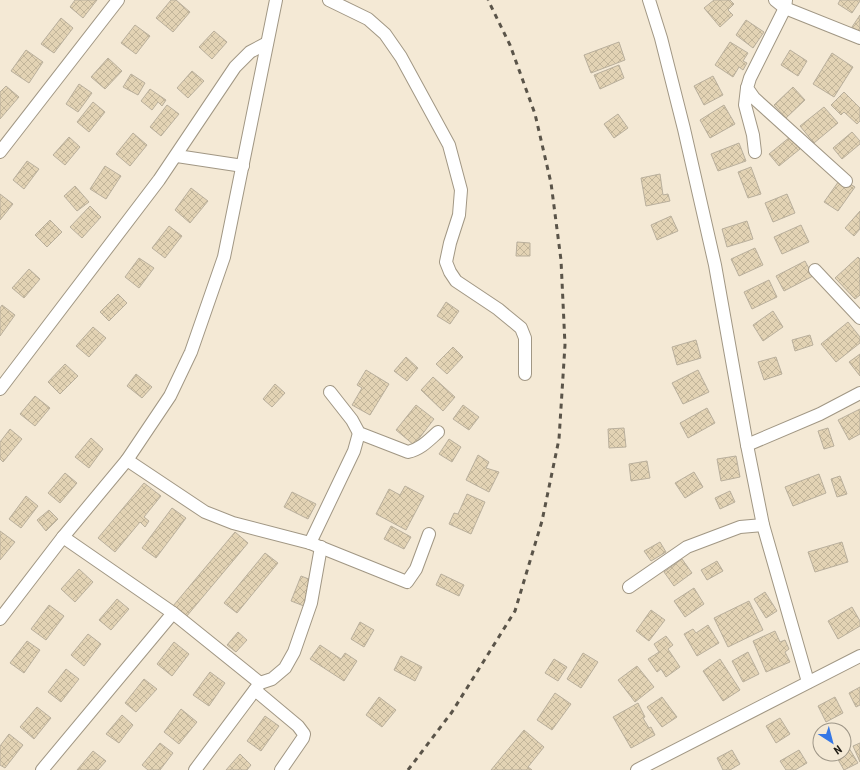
<svg xmlns="http://www.w3.org/2000/svg" width="860" height="770" viewBox="0 0 860 770" font-family="'Roboto Condensed',sans-serif">
<defs>
<pattern id="building-cross-hatch" width="8" height="8" patternUnits="userSpaceOnUse"><rect width="8" height="8" fill="#e3d3b4"/><path d="M0 0l8 8M0 8l8-8" fill="none" stroke="#c2b59a"/></pattern>
</defs>
<rect width="100%" height="100%" fill="#f4e9d5"/>
<g fill="url(#building-cross-hatch)" stroke="#b9af9c">
<polygon points="75,0 97,0 83,18 70,7"/>
<polygon points="171,0 176,0 190,12 173,32 156,18"/>
<polygon points="714,0 730,0 734,4 728,10 733,15 720,27 704,8"/>
<polygon points="840,0 860,0 860,1 852,13 838,4"/>
<polygon points="860,15 860,32 852,27"/>
<polygon points="61,18 73,28 54,53 41,44"/>
<polygon points="746,20 764,32 753,48 736,35"/>
<polygon points="135,25 150,36 136,54 121,43"/>
<polygon points="214,31 227,42 212,59 199,47"/>
<polygon points="619,42 625,60 591,73 584,55"/>
<polygon points="730,42 748,53 743,61 747,63 743,70 739,67 733,77 715,65"/>
<polygon points="26,50 43,62 29,83 11,71"/>
<polygon points="790,50 807,61 798,76 781,65"/>
<polygon points="832,53 853,67 834,97 813,84"/>
<polygon points="108,58 122,71 105,89 91,77"/>
<polygon points="619,65 624,78 600,89 594,75"/>
<polygon points="192,71 204,81 188,98 177,88"/>
<polygon points="131,74 145,83 138,95 123,87"/>
<polygon points="713,76 723,95 704,105 694,86"/>
<polygon points="79,84 92,93 78,112 66,104"/>
<polygon points="6,86 19,97 0,119 0,92"/>
<polygon points="793,87 805,100 786,118 774,105"/>
<polygon points="150,89 166,100 162,106 158,102 152,110 141,101"/>
<polygon points="844,92 860,108 860,121 857,124 844,112 841,115 831,105"/>
<polygon points="93,102 105,112 89,132 77,122"/>
<polygon points="167,105 179,114 161,136 150,127"/>
<polygon points="724,105 735,124 710,138 700,120"/>
<polygon points="824,107 838,123 814,143 800,126"/>
<polygon points="618,114 628,128 614,138 604,124"/>
<polygon points="852,132 860,141 860,144 842,159 833,148"/>
<polygon points="133,133 147,145 130,166 116,154"/>
<polygon points="69,137 80,147 65,165 53,155"/>
<polygon points="790,137 800,149 779,166 769,154"/>
<polygon points="739,143 746,161 718,171 711,154"/>
<polygon points="27,161 39,169 24,189 13,180"/>
<polygon points="105,166 121,176 106,199 90,189"/>
<polygon points="751,167 761,194 748,198 738,172"/>
<polygon points="660,174 663,195 668,194 670,201 646,206 641,178"/>
<polygon points="841,178 855,187 838,211 824,202"/>
<polygon points="75,186 89,202 77,211 64,196"/>
<polygon points="191,188 208,201 190,223 175,210"/>
<polygon points="0,194 13,204 0,220"/>
<polygon points="787,194 795,213 773,222 765,203"/>
<polygon points="90,206 101,217 82,238 70,227"/>
<polygon points="860,211 860,229 854,236 845,228"/>
<polygon points="671,216 678,231 657,240 651,225"/>
<polygon points="50,220 62,232 47,247 35,235"/>
<polygon points="747,221 753,239 727,247 722,229"/>
<polygon points="801,225 809,242 782,254 774,237"/>
<polygon points="169,226 182,236 165,258 152,248"/>
<polygon points="517,242 530,243 530,256 516,256"/>
<polygon points="755,248 763,265 739,276 731,259"/>
<polygon points="858,257 860,259 860,280 859,281 860,282 860,295 855,299 835,278"/>
<polygon points="139,258 154,268 139,288 125,277"/>
<polygon points="805,261 813,276 784,291 776,276"/>
<polygon points="29,269 40,279 24,298 12,288"/>
<polygon points="769,280 777,297 752,309 744,292"/>
<polygon points="118,294 127,303 109,321 100,312"/>
<polygon points="446,302 459,311 450,324 437,316"/>
<polygon points="2,305 15,315 0,336 0,308"/>
<polygon points="773,311 783,327 763,341 753,325"/>
<polygon points="848,322 860,337 860,343 836,362 821,344"/>
<polygon points="93,327 106,338 89,357 76,346"/>
<polygon points="810,335 813,345 795,351 792,340"/>
<polygon points="696,340 701,358 677,365 672,347"/>
<polygon points="453,347 463,357 447,374 436,364"/>
<polygon points="860,354 860,376 849,362"/>
<polygon points="406,357 418,368 407,381 394,371"/>
<polygon points="776,357 782,374 764,380 758,362"/>
<polygon points="65,364 78,376 60,394 48,382"/>
<polygon points="366,370 389,384 370,415 352,405 362,388 357,385"/>
<polygon points="698,370 709,392 683,404 672,383"/>
<polygon points="136,374 152,387 142,398 127,386"/>
<polygon points="433,377 455,397 443,411 421,390"/>
<polygon points="275,384 285,393 272,407 263,399"/>
<polygon points="35,396 50,408 35,426 20,414"/>
<polygon points="416,405 434,419 414,445 396,430"/>
<polygon points="463,405 479,417 469,430 453,419"/>
<polygon points="707,408 715,423 688,438 680,423"/>
<polygon points="860,409 860,434 849,440 838,420"/>
<polygon points="624,428 626,447 609,448 608,429"/>
<polygon points="828,428 834,446 824,449 818,431"/>
<polygon points="10,429 22,439 3,462 0,459 0,442"/>
<polygon points="91,438 103,449 89,468 75,457"/>
<polygon points="449,439 461,447 452,462 439,454"/>
<polygon points="478,455 489,462 486,468 499,472 489,492 466,480"/>
<polygon points="736,456 740,477 721,481 717,459"/>
<polygon points="647,461 650,478 631,481 629,464"/>
<polygon points="694,472 703,487 685,498 675,483"/>
<polygon points="65,473 77,483 60,503 48,493"/>
<polygon points="819,474 826,493 793,506 785,487"/>
<polygon points="840,476 847,494 837,497 831,479"/>
<polygon points="144,483 161,496 144,517 149,521 145,527 140,522 115,552 98,538"/>
<polygon points="405,486 424,496 406,530 376,514 389,489 400,495"/>
<polygon points="730,491 735,502 720,509 715,498"/>
<polygon points="292,492 316,504 308,519 284,507"/>
<polygon points="467,494 485,502 471,534 449,524 454,513 458,514"/>
<polygon points="26,496 38,506 21,528 9,519"/>
<polygon points="172,508 186,518 156,558 142,548"/>
<polygon points="49,510 58,519 46,531 37,520"/>
<polygon points="391,526 411,537 404,549 384,539"/>
<polygon points="0,531 15,542 0,560"/>
<polygon points="235,532 248,543 186,617 173,606"/>
<polygon points="660,542 666,552 651,561 644,551"/>
<polygon points="842,542 848,562 815,572 808,552"/>
<polygon points="265,553 278,563 237,613 224,603"/>
<polygon points="682,559 692,573 674,586 664,572"/>
<polygon points="717,561 723,571 707,580 701,570"/>
<polygon points="79,569 93,582 75,602 61,589"/>
<polygon points="441,574 464,585 459,596 436,585"/>
<polygon points="301,576 314,581 304,606 291,601"/>
<polygon points="694,588 704,604 685,617 674,601"/>
<polygon points="765,592 777,611 766,618 754,599"/>
<polygon points="117,599 129,609 111,630 99,620"/>
<polygon points="749,601 763,630 728,647 714,618"/>
<polygon points="49,605 64,616 46,640 31,629"/>
<polygon points="852,607 860,621 860,626 838,639 828,621"/>
<polygon points="651,610 665,620 649,641 636,631"/>
<polygon points="360,622 374,630 364,647 351,639"/>
<polygon points="708,625 719,643 697,656 684,634 693,629 696,633"/>
<polygon points="775,631 780,642 785,640 789,649 785,652 790,662 766,672 753,641"/>
<polygon points="238,632 247,640 236,652 227,645"/>
<polygon points="88,634 101,644 84,666 71,655"/>
<polygon points="666,636 673,645 668,649 680,667 666,677 661,669 657,672 648,659 659,652 654,644"/>
<polygon points="27,641 40,650 24,673 10,663"/>
<polygon points="174,642 189,654 172,676 157,664"/>
<polygon points="320,645 341,659 345,653 357,661 344,681 310,659"/>
<polygon points="748,652 759,674 743,682 732,661"/>
<polygon points="583,653 598,662 581,688 567,679"/>
<polygon points="401,656 422,667 415,681 394,670"/>
<polygon points="554,659 567,667 558,681 545,673"/>
<polygon points="720,659 740,690 723,701 703,671"/>
<polygon points="637,666 654,687 635,702 618,680"/>
<polygon points="66,669 79,679 61,702 48,692"/>
<polygon points="210,672 225,683 209,706 193,695"/>
<polygon points="144,679 157,689 136,712 125,703"/>
<polygon points="860,687 860,705 856,707 849,693"/>
<polygon points="555,693 571,704 552,730 537,720"/>
<polygon points="379,697 396,710 382,727 366,715"/>
<polygon points="662,697 677,717 662,727 647,707"/>
<polygon points="835,697 843,713 826,722 818,706"/>
<polygon points="638,703 645,717 643,718 649,728 651,727 655,735 631,748 613,717"/>
<polygon points="37,707 51,718 34,739 20,727"/>
<polygon points="181,709 197,722 179,744 164,732"/>
<polygon points="122,715 133,725 119,743 106,734"/>
<polygon points="265,716 279,726 261,751 247,741"/>
<polygon points="780,718 790,734 776,743 766,726"/>
<polygon points="524,730 544,747 528,767 532,770 491,770"/>
<polygon points="9,734 23,745 5,768 0,765 0,746"/>
<polygon points="160,743 173,753 160,770 148,770 142,765"/>
<polygon points="860,743 860,762 853,746"/>
<polygon points="849,748 858,763 844,770 836,756 840,754 844,754 844,751"/>
<polygon points="732,750 740,764 730,770 723,770 717,758"/>
<polygon points="799,750 807,763 795,770 786,770 780,761"/>
<polygon points="93,751 106,761 98,770 77,770"/>
<polygon points="240,754 251,765 247,770 226,770"/>
</g>
<g fill="none" stroke-linecap="round" stroke-linejoin="round">
<g stroke="#a19784" stroke-width="14">
<g id="minor">
<polyline points="329,0 368,19 385,34 401,57 449,145 461,190 459,215 450,243 446,262 450,272 456,281 498,309 521,328 525,338 525,374"/>
<polyline points="649,0 661,38 684,129 715,265 747,445 763,525 808,682"/>
<polyline points="775,0 785,8 860,38"/>
<polyline points="786,0 785,8 750,78 747,88 754,98 846,181"/>
<polyline points="747,88 745,105 753,135 755,152"/>
<polyline points="0,152 118,0"/>
<polyline points="177,156 243,166"/>
<polyline points="815,270 860,318"/>
<polyline points="0,389 159,180 235,67 250,52 267,43"/>
<path d="M330 392 352 420 359 433 408 452C421 449 429 440 438 432"/>
<polyline points="747,445 820,414 860,393"/>
<polyline points="127,460 205,512 233,523 310,543 407,582 416,569 429,534"/>
<polyline points="63,537 173,613 260,683"/>
<polyline points="310,543 354,451 359,433"/>
<polyline points="629,587 687,547 740,527 763,525"/>
<polyline points="0,619 63,537 127,460 170,396 191,352 224,257 276,0"/>
<polyline points="255,690 298,726 304,734 303,738 281,770"/>
<polyline points="42,770 173,613"/>
<polyline points="195,770 260,683 272,679 285,668 294,652 311,603 321,547"/>
<polyline points="637,770 860,656"/>
</g>
</g>
<use href="#minor" stroke="#fff" stroke-width="12"/>
<polyline stroke="#5a5449" stroke-width="3" stroke-dasharray="5 5" stroke-linecap="butt" points="408,770 452,712 515,611 542,521 559,439 565,345 561,260 551,183 535,114 510,45 488,0"/>
</g>
<g transform="translate(832 742) rotate(144)"><circle r="19" fill="#f4e9d5" stroke="#9e9687"/>
<path d="M0-3L7 15L0 10L-7 15Z" fill="#3677e5"/>
<text y="-6" font-size="11" font-weight="bold" text-anchor="middle" fill="#1e1a13">N</text>
</g>
</svg>
